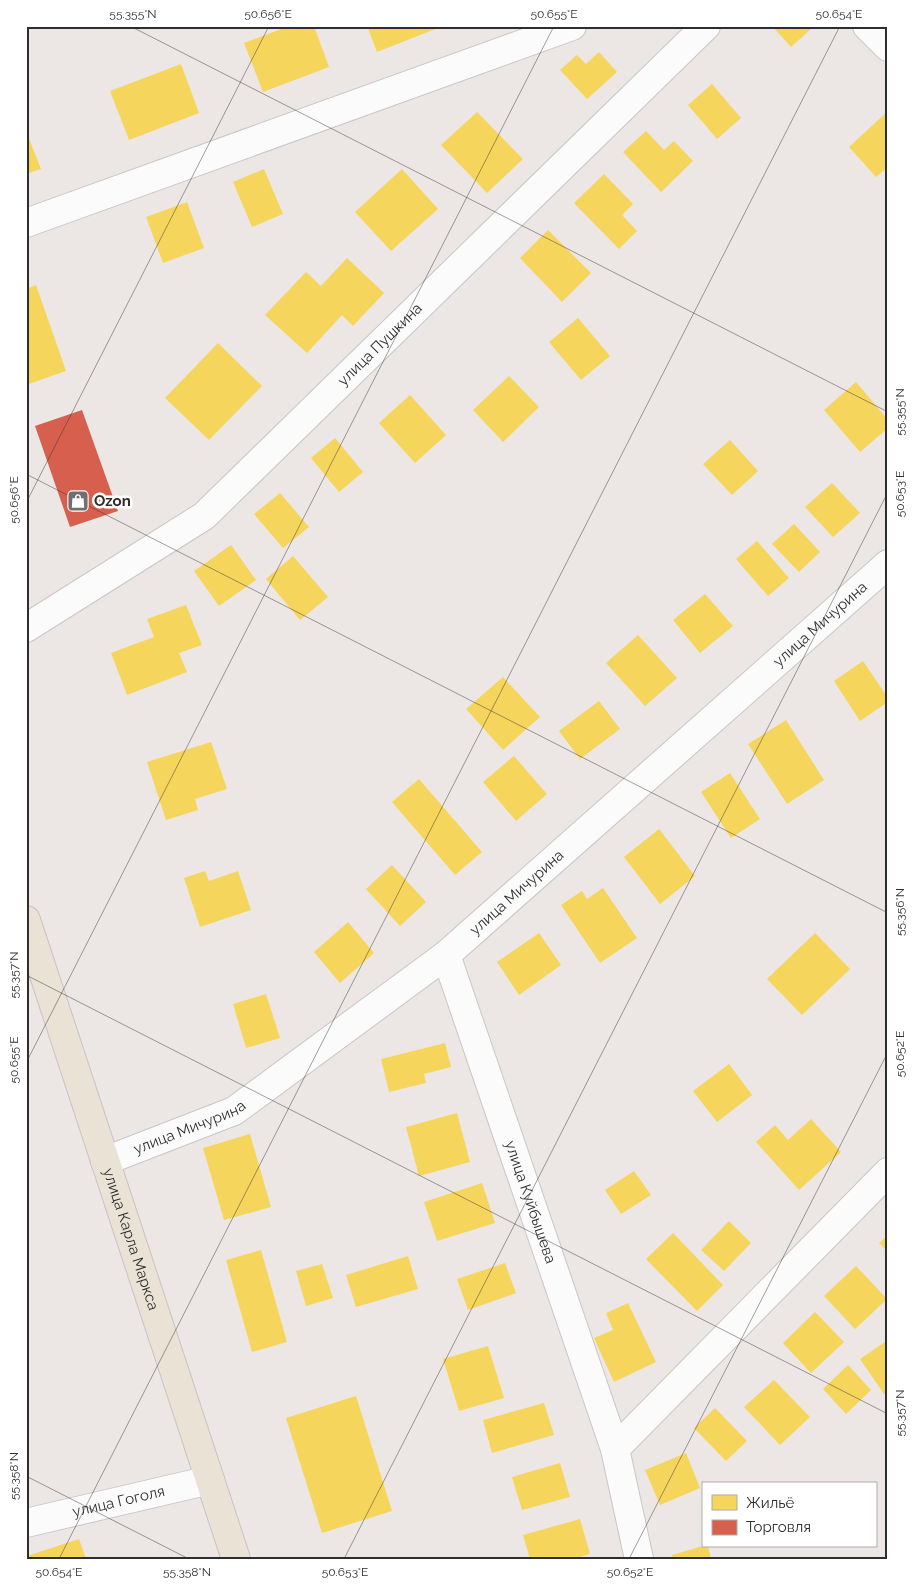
<svg xmlns="http://www.w3.org/2000/svg" width="914" height="1585" viewBox="0 0 914 1585" font-family="Raleway,sans-serif">
<rect width="100%" height="100%" fill="#ece7e4"/>
<g fill="#f6d55c">
<polygon points="289,26 314,26 329,67 263,92 244,43"/>
<polygon points="367,26 443,26 377,52"/>
<polygon points="772,26 809,26 811,29 791,47"/>
<polygon points="599,52 617,72 587,99 560,70 577,55 586,64"/>
<polygon points="181,64 199,113 129,140 110,91"/>
<polygon points="712,84 741,118 717,139 688,105"/>
<polygon points="888,111 888,167 876,177 849,147"/>
<polygon points="477,112 523,159 487,193 441,145"/>
<polygon points="26,131 41,169 26,174"/>
<polygon points="646,131 664,150 674,141 693,161 661,192 623,152"/>
<polygon points="264,169 283,214 252,227 233,182"/>
<polygon points="402,169 438,209 391,251 355,212"/>
<polygon points="604,174 633,204 622,215 637,231 619,249 574,203"/>
<polygon points="187,202 204,248 163,263 146,217"/>
<polygon points="548,230 591,273 562,302 520,258"/>
<polygon points="347,258 384,293 353,326 342,315 307,353 265,315 306,272 321,286"/>
<polygon points="36,285 66,371 26,385 26,289"/>
<polygon points="578,318 610,356 581,380 549,342"/>
<polygon points="218,343 262,386 209,440 165,398"/>
<polygon points="509,376 539,407 503,442 473,410"/>
<polygon points="856,382 888,420 888,428 860,452 824,410"/>
<polygon points="410,395 446,435 415,463 379,423"/>
<polygon points="335,438 363,472 339,492 311,458"/>
<polygon points="730,440 758,471 732,495 703,464"/>
<polygon points="832,483 860,513 833,537 805,507"/>
<polygon points="280,493 309,527 283,548 254,514"/>
<polygon points="794,524 820,552 799,572 772,544"/>
<polygon points="757,541 789,578 768,596 736,559"/>
<polygon points="231,545 256,580 219,606 194,571"/>
<polygon points="293,556 328,597 300,620 266,579"/>
<polygon points="705,594 733,626 700,653 673,620"/>
<polygon points="186,605 202,645 179,653 187,672 127,695 111,653 154,637 147,619"/>
<polygon points="638,635 677,678 645,706 606,663"/>
<polygon points="863,661 888,698 888,702 860,721 834,681"/>
<polygon points="503,677 540,717 503,750 466,709"/>
<polygon points="599,701 620,729 580,759 559,731"/>
<polygon points="786,720 824,780 787,804 748,744"/>
<polygon points="211,742 227,789 195,799 198,810 166,820 147,762"/>
<polygon points="514,756 547,794 516,821 483,782"/>
<polygon points="730,773 760,819 731,838 701,792"/>
<polygon points="419,779 482,852 455,875 392,802"/>
<polygon points="659,829 695,876 660,904 624,857"/>
<polygon points="392,865 426,902 400,926 366,889"/>
<polygon points="205,871 209,881 238,871 251,910 200,927 184,878"/>
<polygon points="603,888 637,938 600,963 561,905 582,891 587,899"/>
<polygon points="348,922 374,953 340,983 314,952"/>
<polygon points="539,933 561,965 519,995 497,962"/>
<polygon points="815,933 850,969 802,1015 767,979"/>
<polygon points="266,994 280,1038 246,1048 233,1004"/>
<polygon points="445,1043 451,1067 424,1074 426,1083 389,1092 381,1059"/>
<polygon points="729,1064 752,1095 717,1122 693,1091"/>
<polygon points="457,1113 470,1162 419,1176 406,1127"/>
<polygon points="811,1119 841,1152 799,1190 756,1142 775,1125 788,1140"/>
<polygon points="250,1134 271,1207 224,1220 203,1148"/>
<polygon points="634,1171 651,1195 621,1214 605,1190"/>
<polygon points="482,1183 495,1223 437,1241 424,1202"/>
<polygon points="729,1221 751,1243 724,1271 701,1250"/>
<polygon points="673,1233 723,1285 697,1311 646,1259"/>
<polygon points="888,1235 888,1252 879,1243"/>
<polygon points="261,1250 287,1342 252,1352 226,1260"/>
<polygon points="408,1256 418,1289 356,1307 346,1275"/>
<polygon points="505,1263 516,1293 468,1310 457,1279"/>
<polygon points="322,1264 333,1298 306,1306 296,1271"/>
<polygon points="856,1266 887,1299 855,1329 824,1296"/>
<polygon points="628,1303 656,1362 614,1382 594,1338 613,1330 606,1313"/>
<polygon points="815,1312 844,1342 811,1373 783,1343"/>
<polygon points="888,1340 888,1392 884,1394 860,1359"/>
<polygon points="488,1346 504,1398 459,1411 443,1359"/>
<polygon points="848,1365 871,1390 846,1414 823,1389"/>
<polygon points="774,1380 810,1417 780,1445 744,1407"/>
<polygon points="356,1396 392,1511 322,1533 286,1418"/>
<polygon points="544,1403 554,1435 492,1453 483,1420"/>
<polygon points="715,1408 747,1441 726,1461 694,1428"/>
<polygon points="686,1453 700,1488 660,1505 645,1470"/>
<polygon points="560,1463 570,1497 522,1510 512,1477"/>
<polygon points="580,1519 590,1554 573,1559 530,1559 523,1535"/>
<polygon points="79,1539 86,1559 28,1559 27,1556"/>
<polygon points="703,1546 708,1546 711,1559 673,1559 672,1555"/>
</g>
<polygon fill="#d6604d" points="82,410 118,511 70,527 35,426"/>
<g fill="none" stroke-linecap="round" stroke-linejoin="round">
<g stroke="#c8c6c6" stroke-width="30">
<g id="minor">
<polyline points="867,26 888,47"/>
<polyline points="26,223 572,26"/>
<path id="s1" d="M26 628 204 516 706 26"/>
<path id="s2" d="M446 955 615 1449 639 1559"/>
<path id="s3" d="M105 1161 234 1111 446 955 888 564"/>
<polyline points="615,1449 888,1172"/>
<path id="s4" d="M26 1523 210 1480"/>
</g>
</g>
<g stroke="#c6c4c4" stroke-width="30">
<g id="major">
<path id="s5" d="M26 920 236 1559"/>
</g>
</g>
<use href="#minor" stroke="#fcfbfb" stroke-width="28"/>
<use href="#major" stroke="#e9e2d5" stroke-width="28"/>
</g>
<path fill="none" stroke="#2e2e2e" stroke-width="1" stroke-opacity="0.45" d="M130 26 888 412M26 474 888 913M26 503 269 26M26 975 888 1414M26 1063 554 26M26 1476 189 1559M59 1559 840 26M344 1559 888 492M629 1559 888 1052"/>
<defs>
<g id="shop-square" transform="scale(1.125)"><rect x="-9" y="-9" width="18" height="18" rx="4" fill="#706f6e" stroke="#fff"/><path d="M-5-2.5h2.3a2.7 3.5 0 0 1 5.4 0H5L5.5 6h-11ZM-1.5-2.5h3a1.5 2.3 0 0 0-3 0Z" fill="#fff"/></g>
</defs>
<g fill-rule="evenodd">
<use href="#shop-square" x="78" y="501"/>
</g>
<g text-anchor="middle" stroke-width="5" stroke-linejoin="round" paint-order="stroke">
<g font-size="15" fill="#2e2e2e" stroke="#fff">
<text dy="5" stroke="none"><textPath href="#s1" startOffset="456">улица Пушкина</textPath></text>
<text dy="5" stroke="none"><textPath href="#s3" startOffset="901">улица Мичурина</textPath></text>
<text dy="5" stroke="none"><textPath href="#s3" startOffset="496">улица Мичурина</textPath></text>
<text dy="5" stroke="none"><textPath href="#s3" startOffset="91">улица Мичурина</textPath></text>
<text dy="5" stroke="none"><textPath href="#s2" startOffset="261">улица Куйбышева</textPath></text>
<text dy="5" stroke="none"><textPath href="#s5" startOffset="336">улица Карла Маркса</textPath></text>
<text dy="5" stroke="none"><textPath href="#s4" startOffset="95">улица Гоголя</textPath></text>
</g>
<g font-size="15" font-weight="bold" fill="#2e2e2e" stroke="#fff" text-anchor="start">
<text x="94" y="506">Ozon</text>
</g>
</g>
<rect width="914" height="1585" fill="none" stroke="#ffffff" stroke-width="55"/>
<rect x="702" y="1482" width="175" height="65" fill="#ffffff" stroke="#ababab"/>
<rect x="712" y="1495" width="25" height="15" fill="#f6d55c" stroke="#ababab"/>
<text x="746" y="1508" font-size="15" fill="#2e2e2e">Жильё</text>
<rect x="712" y="1520" width="25" height="15" fill="#d6604d" stroke="#ababab"/>
<text x="746" y="1532" font-size="15" fill="#2e2e2e">Торговля</text>
<rect x="28" y="28" width="858" height="1530" fill="none" stroke="#2e2e2e" stroke-width="2"/>
<g font-size="12" text-anchor="middle" fill="#2e2e2e">
<text x="133" y="18">55.355°N</text>
<text x="268" y="18">50.656°E</text>
<text x="554" y="18">50.655°E</text>
<text x="839" y="18">50.654°E</text>
<text transform="translate(900 412) rotate(-90)" y="4">55.355°N</text>
<text transform="translate(900 494) rotate(-90)" y="4">50.653°E</text>
<text transform="translate(14 500) rotate(-90)" y="4">50.656°E</text>
<text transform="translate(900 912) rotate(-90)" y="4">55.356°N</text>
<text transform="translate(14 975) rotate(-90)" y="4">55.357°N</text>
<text transform="translate(900 1054) rotate(-90)" y="4">50.652°E</text>
<text transform="translate(14 1060) rotate(-90)" y="4">50.655°E</text>
<text transform="translate(900 1413) rotate(-90)" y="4">55.357°N</text>
<text transform="translate(14 1476) rotate(-90)" y="4">55.358°N</text>
<text x="59" y="1576">50.654°E</text>
<text x="187" y="1576">55.358°N</text>
<text x="345" y="1576">50.653°E</text>
<text x="630" y="1576">50.652°E</text>
</g>
</svg>
